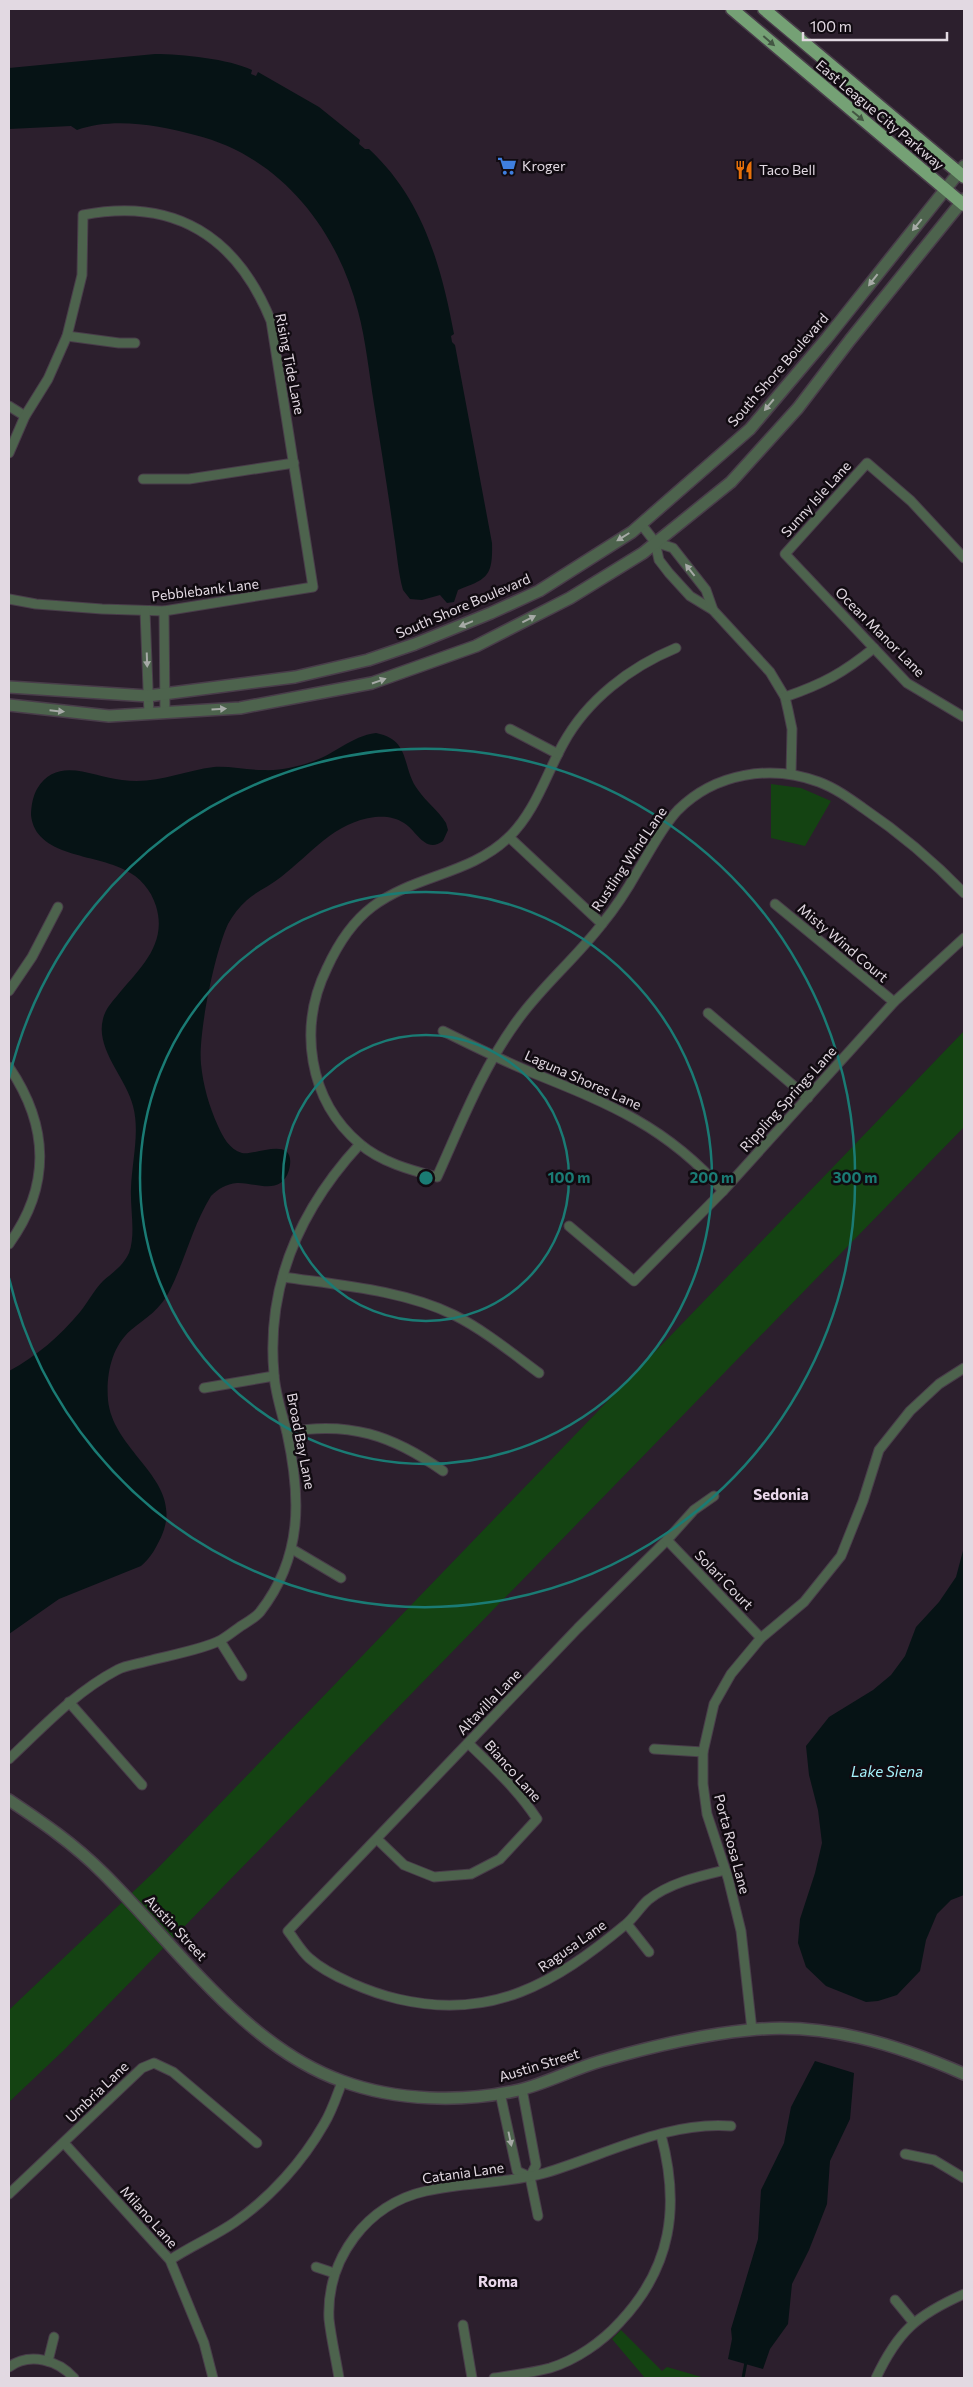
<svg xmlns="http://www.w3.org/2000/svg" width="973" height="2387" viewBox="0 0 973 2387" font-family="Commissioner,sans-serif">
<rect width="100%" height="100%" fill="#2c1f2d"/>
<g fill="#144312">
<polygon points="771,784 801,788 831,801 805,846 771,838"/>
<polygon points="964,1031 964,1127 64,2050 9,2102 9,2010 157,1869"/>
<polygon points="621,2330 662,2371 667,2367 705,2378 645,2378 612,2339"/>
</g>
<g fill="#061315">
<path d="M155 54C182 54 229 59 252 70L251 74 256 76 258 72 319 107 360 140 359 144 365 149H369C422 198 441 264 454 334L451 336 452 342 455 345 492 543C493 577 487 579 458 590L454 602 447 603 440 595 422 600 410 599 403 590C398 572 397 553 394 535 388 491 381 448 374 404 369 373 366 341 358 311 337 229 280 156 195 135 158 125 113 117 77 130L71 126 9 129V68Z"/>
<path d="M376 733C412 740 401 768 418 790 426 802 439 811 446 823L448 830 443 841C425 854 417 831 404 823 395 817 385 816 375 817 334 822 311 854 281 877 270 886 257 891 247 900 239 907 233 915 228 924 215 952 198 1033 201 1064 203 1085 209 1106 218 1126 223 1137 229 1149 242 1153 255 1156 298 1133 289 1170 281 1197 255 1182 237 1183 226 1184 218 1189 211 1196 193 1225 185 1260 170 1290 161 1309 146 1318 131 1330 111 1347 106 1376 108 1400 113 1453 185 1480 162 1535 157 1546 151 1558 141 1566L59 1599 9 1634V1371C37 1356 60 1336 80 1312 88 1302 94 1290 103 1281 113 1272 123 1266 129 1253 136 1234 130 1209 131 1188 132 1161 140 1132 133 1106 126 1078 95 1049 103 1019 105 1010 111 1003 117 996 139 969 168 945 156 906 151 890 140 877 125 870 96 854 35 857 31 815 31 806 33 796 37 789 57 755 93 777 122 780 156 785 181 771 214 767 230 766 246 770 263 770 279 771 296 767 311 762 334 755 351 736 376 733Z"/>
<polygon points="964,1547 964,1895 951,1900 937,1914 926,1940 920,1971 897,1995 878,2001 866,2002 826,1986 806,1967 798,1943 800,1919 815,1873 822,1843 818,1810 809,1775 806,1746 829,1717 873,1690 891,1675 905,1656 916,1627 939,1602 956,1577"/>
<polygon points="815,2061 854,2073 850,2119 830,2161 827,2204 809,2250 792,2284 788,2324 770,2349 763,2369 728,2359 732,2339 731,2329 758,2239 761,2190 784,2143 791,2107"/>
</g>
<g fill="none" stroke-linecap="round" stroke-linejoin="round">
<polyline stroke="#061315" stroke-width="3" points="743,2378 746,2362"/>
<g stroke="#493d4a" stroke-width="11">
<g id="minor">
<polyline points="67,336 119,343 135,343"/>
<polyline points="9,406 25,416"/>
<path d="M9 453 25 416 48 379 67 336 82 275 83 215C175 197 237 237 271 321L313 587 164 611 102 609 36 604 9 599"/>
<polyline points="143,479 189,479 294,463"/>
<polyline points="641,524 655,542 659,560 669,573 690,596 713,610 770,672 785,697 788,710 792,729 791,774"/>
<polyline points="655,542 673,548 706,590 713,610"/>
<polyline points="964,558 911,501 867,463 785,554 907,683 964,717"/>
<polyline points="145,611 149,714"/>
<polyline points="164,611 165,713"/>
<path d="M676 648C630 667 587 700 563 744 546 775 535 812 509 837 470 875 414 875 372 907 351 923 338 944 327 968 298 1027 308 1100 360 1144 381 1162 410 1170 437 1177 461 1124 482 1069 517 1021 542 986 576 958 602 924 615 908 627 890 637 872 650 852 661 828 678 810 715 773 771 764 819 782 835 788 849 798 863 808 900 833 933 861 964 893"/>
<path d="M785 697C823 684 843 673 874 648"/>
<polyline points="510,729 558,754"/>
<polyline points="509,837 602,924"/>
<polyline points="775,904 894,1002"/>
<polyline points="9,991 32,957 58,907"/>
<polyline points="708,1013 808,1098"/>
<path d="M443 1031C473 1046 503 1061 533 1073 610 1104 667 1127 723 1191"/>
<path d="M9 1067C49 1126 51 1186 9 1244"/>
<polyline points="569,1226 634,1281 723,1191 894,1002 964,938"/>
<path d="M283 1277C338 1285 403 1290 454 1315 484 1330 512 1353 539 1373"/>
<polyline points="204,1388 274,1376"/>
<path d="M287 1432C349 1421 392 1435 443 1471"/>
<path d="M714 1496 694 1510 667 1540 578 1628 288 1931C295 1940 301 1951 309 1958 329 1976 372 1993 398 1999 492 2021 555 1983 625 1925 634 1918 640 1907 648 1900 669 1883 700 1876 725 1870"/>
<polyline points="667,1540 761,1638"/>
<polyline points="292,1549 341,1578"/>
<polyline points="220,1641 242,1676"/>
<polyline points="69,1702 142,1785"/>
<polyline points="654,1749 703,1752"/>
<path d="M9 1759C42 1728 75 1692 117 1670 126 1665 138 1664 148 1661 166 1656 205 1649 221 1640 228 1636 234 1631 241 1626 247 1622 255 1618 260 1612 303 1557 301 1497 287 1433 282 1413 275 1393 274 1374 266 1285 301 1208 360 1144"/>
<path d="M377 1839 404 1865 434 1877 471 1874 500 1859 537 1819C518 1790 493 1767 468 1743"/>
<polyline points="627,1924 649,1952"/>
<polyline points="752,2030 741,1931 728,1878 707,1814 703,1784 703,1752 714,1704 731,1674 761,1638 804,1602 841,1556 863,1501 879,1450 910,1411 939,1384 964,1368"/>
<polyline points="522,2089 536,2165 530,2177 538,2216"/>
<polyline points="500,2093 517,2171 530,2177"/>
<polyline points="64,2143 170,2260 204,2343 213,2378"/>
<polyline points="905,2154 934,2160 964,2178"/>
<polyline points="9,2194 142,2068 154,2063 173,2072 257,2143"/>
<path d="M170 2260C191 2246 215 2236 235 2222 271 2197 303 2161 324 2124 332 2111 337 2095 342 2082"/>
<polyline points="316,2267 334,2273"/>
<polyline points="895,2300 913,2322"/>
<polyline points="463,2325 472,2378"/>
<polyline points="48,2361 54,2337"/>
<path d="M9 2367C30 2352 58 2360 74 2378"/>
<path d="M339 2378C336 2359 331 2338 329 2319 326 2259 367 2204 426 2191 465 2182 506 2184 545 2173 605 2155 667 2121 731 2126"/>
<path d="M494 2378C512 2375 532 2373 550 2368 576 2360 602 2342 620 2322 672 2267 680 2206 661 2135"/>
<path d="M876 2378C898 2331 917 2315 964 2294"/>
</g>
</g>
<g stroke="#493d4a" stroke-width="14">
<g id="tertiary">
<polyline points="9,687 148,696 295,677 368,660 415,644 491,613 539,591 632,532 750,429 827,338 964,166"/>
<polyline points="9,705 109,716 240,708 372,683 476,646 570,598 643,553 731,482 798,408 850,340 964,199"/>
<path d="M9 1800C42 1822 74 1844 103 1873 174 1943 245 2047 342 2081 396 2101 463 2103 519 2090 547 2083 573 2069 601 2061 649 2047 699 2035 749 2030 825 2022 896 2044 964 2074"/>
</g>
</g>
<g stroke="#493d4a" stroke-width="15">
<g id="primary">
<polyline points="732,9 964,205"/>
<polyline points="764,9 964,177"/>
</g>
</g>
<use href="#minor" stroke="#4d634d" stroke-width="9"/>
<use href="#tertiary" stroke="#4d634d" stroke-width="11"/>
<use href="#primary" stroke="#75a175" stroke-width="12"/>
</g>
<defs><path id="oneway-solid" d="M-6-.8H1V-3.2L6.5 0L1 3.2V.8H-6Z" transform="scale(1.25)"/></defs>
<g fill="#435643">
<use href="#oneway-solid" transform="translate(769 41) rotate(41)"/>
<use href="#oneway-solid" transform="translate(858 116) rotate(40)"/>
</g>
<g fill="#a6aaa6">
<use href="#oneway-solid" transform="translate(917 225) rotate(129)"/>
<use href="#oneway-solid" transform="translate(873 280) rotate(128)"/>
<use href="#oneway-solid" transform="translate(769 405) rotate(130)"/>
<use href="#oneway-solid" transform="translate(623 537) rotate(148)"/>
<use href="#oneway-solid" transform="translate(690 570) rotate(-128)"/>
<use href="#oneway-solid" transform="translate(529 619) rotate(-27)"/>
<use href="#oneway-solid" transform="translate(466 624) rotate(158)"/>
<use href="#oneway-solid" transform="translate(147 660) rotate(88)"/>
<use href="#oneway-solid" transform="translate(379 681) rotate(-19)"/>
<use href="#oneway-solid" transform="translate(219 709) rotate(-4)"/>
<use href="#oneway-solid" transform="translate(57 711) rotate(6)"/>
<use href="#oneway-solid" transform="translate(510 2139) rotate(78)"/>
</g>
<g fill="none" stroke="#1a7b74" stroke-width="2.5">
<circle cx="426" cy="1178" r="143"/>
<circle cx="426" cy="1178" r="286"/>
<path d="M9 1078A429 429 0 1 1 9 1278"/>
</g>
<defs>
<g id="supermarket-bare" transform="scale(1.5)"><path d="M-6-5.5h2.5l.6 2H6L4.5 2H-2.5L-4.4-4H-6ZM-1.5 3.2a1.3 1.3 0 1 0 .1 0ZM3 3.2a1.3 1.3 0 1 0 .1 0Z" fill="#3f7fe0" stroke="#110b11" stroke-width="2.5" paint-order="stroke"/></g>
<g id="restaurant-bare" transform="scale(1.5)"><path d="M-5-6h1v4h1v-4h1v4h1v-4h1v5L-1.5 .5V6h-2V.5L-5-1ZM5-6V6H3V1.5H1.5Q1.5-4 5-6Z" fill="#e8710a" stroke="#110b11" stroke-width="2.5" paint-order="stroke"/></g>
</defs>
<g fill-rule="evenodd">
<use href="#supermarket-bare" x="507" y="166"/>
<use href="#restaurant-bare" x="744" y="170"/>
</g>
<g text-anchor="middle" stroke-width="5" stroke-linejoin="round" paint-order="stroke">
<g font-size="14" fill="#e2d9e2" stroke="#110b11">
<text transform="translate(880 115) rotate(40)" y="5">East League City Parkway</text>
<text transform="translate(290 364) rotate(79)" y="5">Rising Tide Lane</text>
<text transform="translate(778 370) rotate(-49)" y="5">South Shore Boulevard</text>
<text transform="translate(816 499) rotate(-48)" y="5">Sunny Isle Lane</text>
<text transform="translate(205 590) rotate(-7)" y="5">Pebblebank Lane</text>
<text transform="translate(463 606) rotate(-23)" y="5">South Shore Boulevard</text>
<text transform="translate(880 632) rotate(45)" y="5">Ocean Manor Lane</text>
<text transform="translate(629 859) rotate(-56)" y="5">Rustling Wind Lane</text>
<text transform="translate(843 943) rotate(40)" y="5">Misty Wind Court</text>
<text transform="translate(583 1080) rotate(24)" y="5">Laguna Shores Lane</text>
<text transform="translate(788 1099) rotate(-48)" y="5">Rippling Springs Lane</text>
<text transform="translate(301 1441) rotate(79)" y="5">Broad Bay Lane</text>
<text transform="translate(724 1580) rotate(46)" y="5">Solari Court</text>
<text transform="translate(489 1702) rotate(-46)" y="5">Altavilla Lane</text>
<text transform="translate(513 1771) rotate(48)" y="5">Bianco Lane</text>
<text transform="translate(732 1844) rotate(75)" y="5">Porta Rosa Lane</text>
<text transform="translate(176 1928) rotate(47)" y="5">Austin Street</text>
<text transform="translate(572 1946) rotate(-35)" y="5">Ragusa Lane</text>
<text transform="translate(539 2065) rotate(-17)" y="5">Austin Street</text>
<text transform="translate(97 2092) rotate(-44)" y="5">Umbria Lane</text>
<text transform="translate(463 2173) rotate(-8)" y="5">Catania Lane</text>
<text transform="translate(149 2217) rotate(48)" y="5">Milano Lane</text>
</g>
<g font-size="14" fill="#e2d9e2" stroke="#110b11" text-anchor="start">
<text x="522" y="171">Kroger</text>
<text x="759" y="175">Taco Bell</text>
</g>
<g font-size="15" font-weight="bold" fill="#e9d7ea" stroke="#110b11">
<text x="781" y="1500">Sedonia</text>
<text x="498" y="2287">Roma</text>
</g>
<g font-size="15" font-style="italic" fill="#a6f1fb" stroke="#110b11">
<text x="887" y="1777">Lake Siena</text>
</g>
</g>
<circle cx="426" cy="1178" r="8" fill="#1a7b74" stroke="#110b11" stroke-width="2.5"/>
<g font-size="15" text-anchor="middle" font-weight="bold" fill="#1a7b74" stroke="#110b11" stroke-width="5" stroke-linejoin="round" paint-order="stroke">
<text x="569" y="1183">100 m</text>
<text x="712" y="1183">200 m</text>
<text x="855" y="1183">300 m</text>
</g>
<rect width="973" height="2387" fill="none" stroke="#e2d9e2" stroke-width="20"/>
<path d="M803 32v8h144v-8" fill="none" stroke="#e2d9e2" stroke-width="2.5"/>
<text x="810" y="32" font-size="15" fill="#e2d9e2" stroke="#110b11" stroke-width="4" paint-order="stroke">100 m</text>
</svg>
